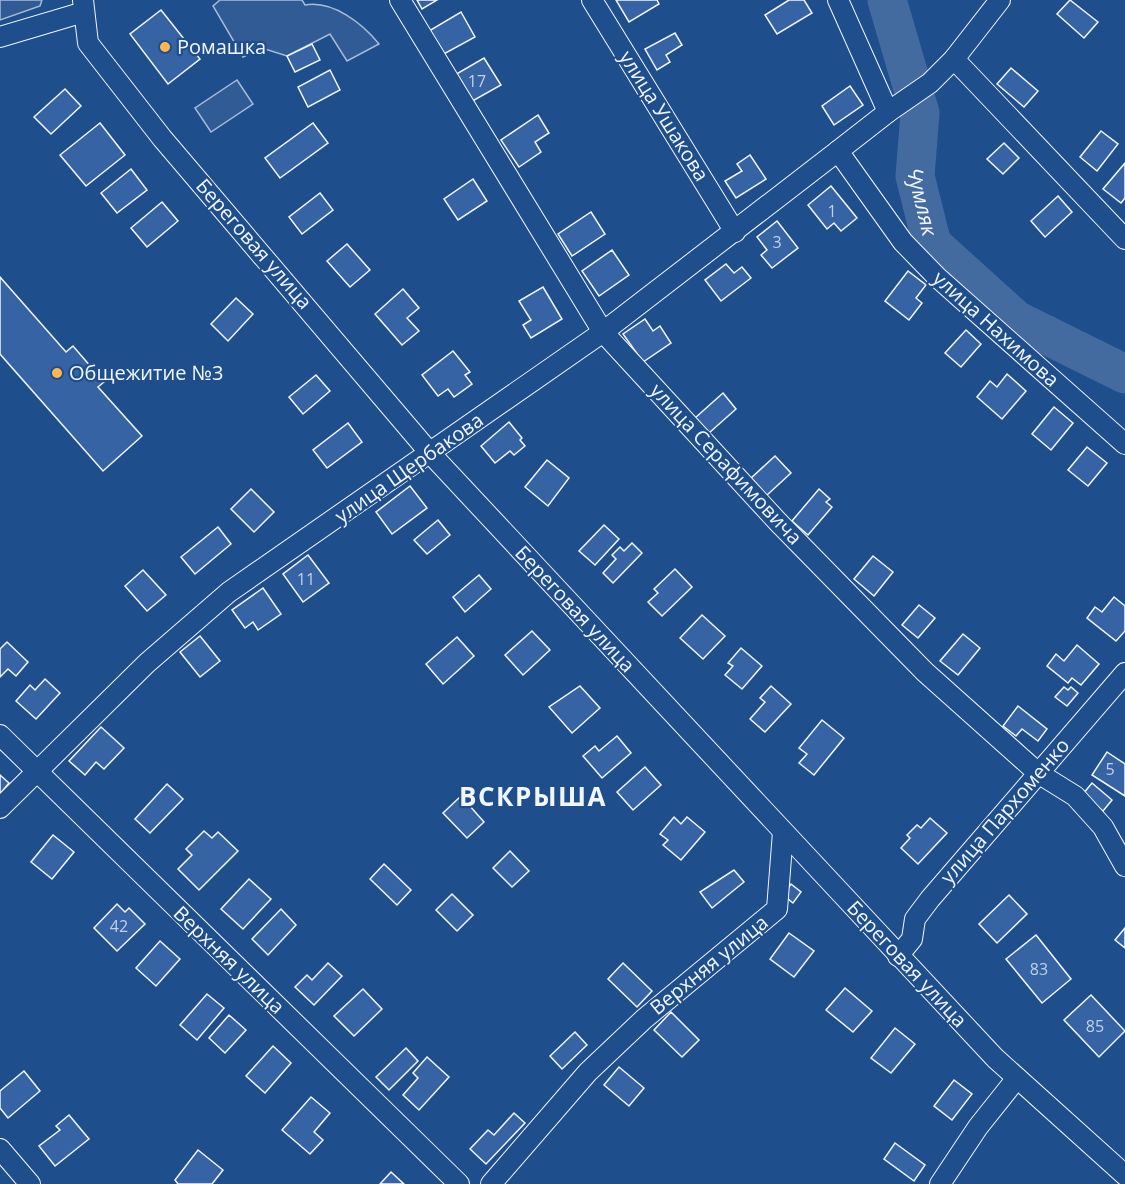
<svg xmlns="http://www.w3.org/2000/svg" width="1125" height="1184" viewBox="0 0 1125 1184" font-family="'Open Sans',sans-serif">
<rect width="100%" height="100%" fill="#1f4e8c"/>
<g fill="#305b95" stroke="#a8bbd7" stroke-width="1.5">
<polygon points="0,0 42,0 40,6 0,20"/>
<path d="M220 0H302L305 5C333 0 363 24 379 44L347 61 330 34 287 56 262 48 243 57 213 6Z"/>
<polygon points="237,80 253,104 211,132 195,108"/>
</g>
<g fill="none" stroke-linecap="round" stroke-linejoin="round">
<path stroke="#446ba0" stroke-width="39" id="s1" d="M887 0 920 113 915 176 932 244 1016 320 1125 374"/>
</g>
<g fill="#3563a3" stroke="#f2f6ff" stroke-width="1.5">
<polygon points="417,0 437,0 422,9"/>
<polygon points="616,0 657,0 659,4 629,22"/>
<polygon points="789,0 804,0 812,13 777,34 765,15"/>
<polygon points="1070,0 1098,22 1084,38 1057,14"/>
<polygon points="161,10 200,59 168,84 130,34"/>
<polygon points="461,12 475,37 442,55 429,31"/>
<polygon points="675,33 682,45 666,55 670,62 657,70 645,49"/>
<polygon points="312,44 320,60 295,72 287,56"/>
<polygon points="484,58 501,85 469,103 453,76"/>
<polygon points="1011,68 1038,91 1024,107 997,84"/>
<polygon points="330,70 340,90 308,107 298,87"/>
<polygon points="850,86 863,105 834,125 822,106"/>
<polygon points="65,89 81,106 51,134 34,117"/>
<polygon points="538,115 549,133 535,142 541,152 519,167 501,140"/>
<polygon points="100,123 125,155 86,186 60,155"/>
<polygon points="313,123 328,143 280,178 265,158"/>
<polygon points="1101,131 1118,144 1097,171 1080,157"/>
<polygon points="1004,143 1019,158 1003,174 987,159"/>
<polygon points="750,155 766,179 736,198 725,181 742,171 737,164"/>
<polygon points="1125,163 1125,198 1121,203 1103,189"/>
<polygon points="131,169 147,190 117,213 101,193"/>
<polygon points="473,179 487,201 458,220 444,199"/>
<polygon points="831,186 857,218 841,231 834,223 827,229 808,205"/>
<polygon points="320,193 333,210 302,234 289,217"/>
<polygon points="1058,196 1072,212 1045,237 1031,221"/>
<polygon points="162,202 178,221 147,247 131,228"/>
<polygon points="591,212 605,234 572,256 558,234"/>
<polygon points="777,221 798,248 772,268 761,255 767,250 757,237"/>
<polygon points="347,244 370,270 350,287 327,261"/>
<polygon points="612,250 629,275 599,296 582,271"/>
<polygon points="726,264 734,273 742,267 751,278 721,301 705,280"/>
<polygon points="908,271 926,285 916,298 922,303 909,320 885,301"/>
<polygon points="0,277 66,352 73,346 104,382 98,387 142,436 103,471 0,354"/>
<polygon points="543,287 562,319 531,338 523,325 531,320 519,301"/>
<polygon points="403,289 419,308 407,318 419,331 402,345 375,314"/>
<polygon points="236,298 253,314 228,341 211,324"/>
<polygon points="645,319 653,331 660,326 671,343 643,362 623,334"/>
<polygon points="966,330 981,344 961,367 945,353"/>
<polygon points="453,351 470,372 465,375 472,384 454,397 448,389 438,396 422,375"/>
<polygon points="1007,374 1026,391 1002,419 977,397 990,381 997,387"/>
<polygon points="316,375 330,391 303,414 289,397"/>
<polygon points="723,393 736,409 709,433 695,418"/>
<polygon points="1054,407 1073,423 1051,450 1032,434"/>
<polygon points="509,422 522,438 520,440 525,446 514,455 510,451 495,463 481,446"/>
<polygon points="348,423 362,442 327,468 313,450"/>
<polygon points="1087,447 1107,463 1088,486 1068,470"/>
<polygon points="775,456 791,473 766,496 750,479"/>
<polygon points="547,460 569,478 548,506 525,487"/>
<polygon points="410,486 427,508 392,534 376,512"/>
<polygon points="251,489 274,512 254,532 231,509"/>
<polygon points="819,489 830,499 826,502 832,507 808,535 792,521"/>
<polygon points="438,520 450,535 427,554 414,540"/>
<polygon points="604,525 619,539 595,565 579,551"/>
<polygon points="218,527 231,544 195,574 181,557"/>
<polygon points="632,543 642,553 613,583 603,573 616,559 612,555 620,547 624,551"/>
<polygon points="308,555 329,583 303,602 283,574"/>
<polygon points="873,556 893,572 874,596 854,579"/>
<polygon points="675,569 692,587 662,616 648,602 658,593 654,589"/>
<polygon points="143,570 166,595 147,611 125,586"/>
<polygon points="479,575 491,589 465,612 453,597"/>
<polygon points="263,588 281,614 258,630 253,622 245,628 232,610"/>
<polygon points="1114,597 1125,606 1125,631 1116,641 1087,618 1095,607 1102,612"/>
<polygon points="919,605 935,618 918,638 902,625"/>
<polygon points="702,615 725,636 703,659 680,638"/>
<polygon points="532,631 550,650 523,675 505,655"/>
<polygon points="963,634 980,648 958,675 940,661"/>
<polygon points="200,636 220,661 200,677 180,652"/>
<polygon points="457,637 474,656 443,684 426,664"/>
<polygon points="7,642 28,662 16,676 8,669 0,677 0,649"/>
<polygon points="1077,645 1099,664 1081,685 1072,678 1068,683 1047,666 1056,654 1064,661"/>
<polygon points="741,648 762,666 742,689 725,675 733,666 728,663"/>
<polygon points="45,679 60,693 36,719 16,701 30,685 35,690"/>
<polygon points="580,686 600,708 572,733 549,707"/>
<polygon points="771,686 791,704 765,732 750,719 765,702 760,698"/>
<polygon points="1064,687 1068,690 1071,687 1078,693 1067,706 1055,697"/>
<polygon points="1018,706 1047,729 1038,741 1022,729 1016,736 1003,726"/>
<polygon points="822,720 844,738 814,775 799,763 807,754 799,748"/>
<polygon points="101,727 124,748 104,769 96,762 85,775 69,761"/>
<polygon points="617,736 631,753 602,778 583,756 595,746 599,751"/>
<polygon points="1107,752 1125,764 1125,796 1092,775"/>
<polygon points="645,767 661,785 633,810 617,792"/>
<polygon points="0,775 9,783 0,794"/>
<polygon points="1092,783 1112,800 1103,811 1083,794"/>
<polygon points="167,784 183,799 150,833 135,819"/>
<polygon points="461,796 484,822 467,838 443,813"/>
<polygon points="674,817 681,824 687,817 705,832 681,860 663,845 668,840 660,834"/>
<polygon points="930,818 947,833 918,864 901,848 910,838 907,835 917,825 921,828"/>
<polygon points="204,831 212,838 218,832 238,851 199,890 178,869 192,855 186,849"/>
<polygon points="53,835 74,852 52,879 31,862"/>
<polygon points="510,851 529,871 512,887 493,868"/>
<polygon points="384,864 411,890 397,905 370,879"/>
<polygon points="734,870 744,882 712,908 700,892"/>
<polygon points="249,879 271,899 243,929 221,909"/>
<polygon points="791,884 801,892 793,903 783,895"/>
<polygon points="452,894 473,915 457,931 436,910"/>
<polygon points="1009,895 1027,914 997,943 979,924"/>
<polygon points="117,904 125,912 129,908 145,924 117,951 94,928"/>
<polygon points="281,909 296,925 268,955 252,939"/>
<polygon points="1125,928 1125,948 1115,940"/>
<polygon points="789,933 814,951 794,977 770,959"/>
<polygon points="1036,935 1071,979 1042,1003 1006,959"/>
<polygon points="160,941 180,959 156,986 136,968"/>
<polygon points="328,963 342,976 314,1005 295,987 307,975 312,980"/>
<polygon points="623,963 652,991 637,1007 608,979"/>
<polygon points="845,988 872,1011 853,1032 826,1010"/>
<polygon points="363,989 382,1009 354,1036 334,1016"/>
<polygon points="207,994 224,1008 197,1040 180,1025"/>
<polygon points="1091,995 1125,1031 1099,1057 1064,1020"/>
<polygon points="671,1012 699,1040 682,1057 654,1030"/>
<polygon points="229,1015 246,1030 225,1053 209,1038"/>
<polygon points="895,1028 915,1044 891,1073 871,1058"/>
<polygon points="575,1032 587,1045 562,1069 550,1056"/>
<polygon points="273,1046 291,1063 265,1093 246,1076"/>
<polygon points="406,1048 418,1061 389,1090 376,1077"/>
<polygon points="427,1057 449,1077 419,1110 403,1095 418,1078 413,1073"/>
<polygon points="619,1067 644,1088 629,1106 604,1085"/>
<polygon points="24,1071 40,1091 8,1118 0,1108 0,1091"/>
<polygon points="954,1080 972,1094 952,1120 934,1106"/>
<polygon points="311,1097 330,1113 314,1132 323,1140 310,1154 282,1130"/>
<polygon points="514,1113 525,1123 486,1164 470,1149 488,1130 494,1135"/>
<polygon points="69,1115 89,1139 55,1166 39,1146 60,1130 56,1126"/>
<polygon points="895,1143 925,1165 914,1181 884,1159"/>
<polygon points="198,1150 223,1170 212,1184 178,1184 175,1180"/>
<polygon points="391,1172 404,1184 380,1184"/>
</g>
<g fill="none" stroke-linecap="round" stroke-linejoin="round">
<g stroke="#f2f6ff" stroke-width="22">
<g id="street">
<polyline points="83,0 88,43 162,138 430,453 995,1058 1125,1175"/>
<polyline points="400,0 603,332 778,522 925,672 1038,773 1075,796 1103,827 1125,866"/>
<polyline points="592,0 735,232"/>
<polyline points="838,0 888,112 838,151 903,242 937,277 1125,444"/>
<polyline points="0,37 84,12"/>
<polyline points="954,59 1125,239"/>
<polyline points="888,112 930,83 954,59 1000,0"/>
<polyline points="0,735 459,1184"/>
<polyline points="0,808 147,663 229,592 603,332 838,151"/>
<polyline points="898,956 912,939 915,919 930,899 1125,673"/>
<polyline points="0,1149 30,1184"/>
<polyline points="491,1184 588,1072 644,1019 777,909 783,832"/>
<polyline points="940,1184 978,1127 1017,1078"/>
</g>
</g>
<use href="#street" stroke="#1f4e8c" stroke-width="20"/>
</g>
<g fill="#ffb74d" stroke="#1f4e8c" stroke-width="2">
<circle cx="165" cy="47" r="6"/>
<circle cx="57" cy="373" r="6"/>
</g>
<g text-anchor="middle" stroke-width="4.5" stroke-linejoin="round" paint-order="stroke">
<g font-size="16" fill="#c3d1e8">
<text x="477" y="87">17</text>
<text x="832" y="217">1</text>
<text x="777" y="248">3</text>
<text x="306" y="585">11</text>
<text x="1110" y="775">5</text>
<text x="119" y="932">42</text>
<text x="1039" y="975">83</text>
<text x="1095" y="1032">85</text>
</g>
<g font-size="20" fill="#f2f6ff" stroke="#1f4e8c" text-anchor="start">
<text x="177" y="54">Ромашка</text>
<text x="69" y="380">Общежитие №3</text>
</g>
<g font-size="20" fill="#f2f6ff" stroke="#1f4e8c">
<text transform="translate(664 116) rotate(58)" y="7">улица Ушакова</text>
<text transform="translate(254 244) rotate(49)" y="7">Береговая улица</text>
<text transform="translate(996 329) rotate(42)" y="7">улица Нахимова</text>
<text transform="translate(726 464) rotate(47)" y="7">улица Серафимовича</text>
<text transform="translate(409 468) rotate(-35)" y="7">улица Щербакова</text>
<text transform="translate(575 609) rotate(47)" y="7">Береговая улица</text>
<text transform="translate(1005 811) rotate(-49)" y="7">улица Пархоменко</text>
<text transform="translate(229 960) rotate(44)" y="7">Верхняя улица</text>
<text transform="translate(907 964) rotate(47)" y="7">Береговая улица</text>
<text transform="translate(709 965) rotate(-39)" y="7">Верхняя улица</text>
</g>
<g font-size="21" font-style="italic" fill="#f2f6ff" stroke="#1f4e8c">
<text dy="7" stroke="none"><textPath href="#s1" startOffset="207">Чумляк</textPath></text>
</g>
<g font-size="26" font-weight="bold" letter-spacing="1.5" fill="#f2f6ff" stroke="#1f4e8c">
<text x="533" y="806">ВСКРЫША</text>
</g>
</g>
</svg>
